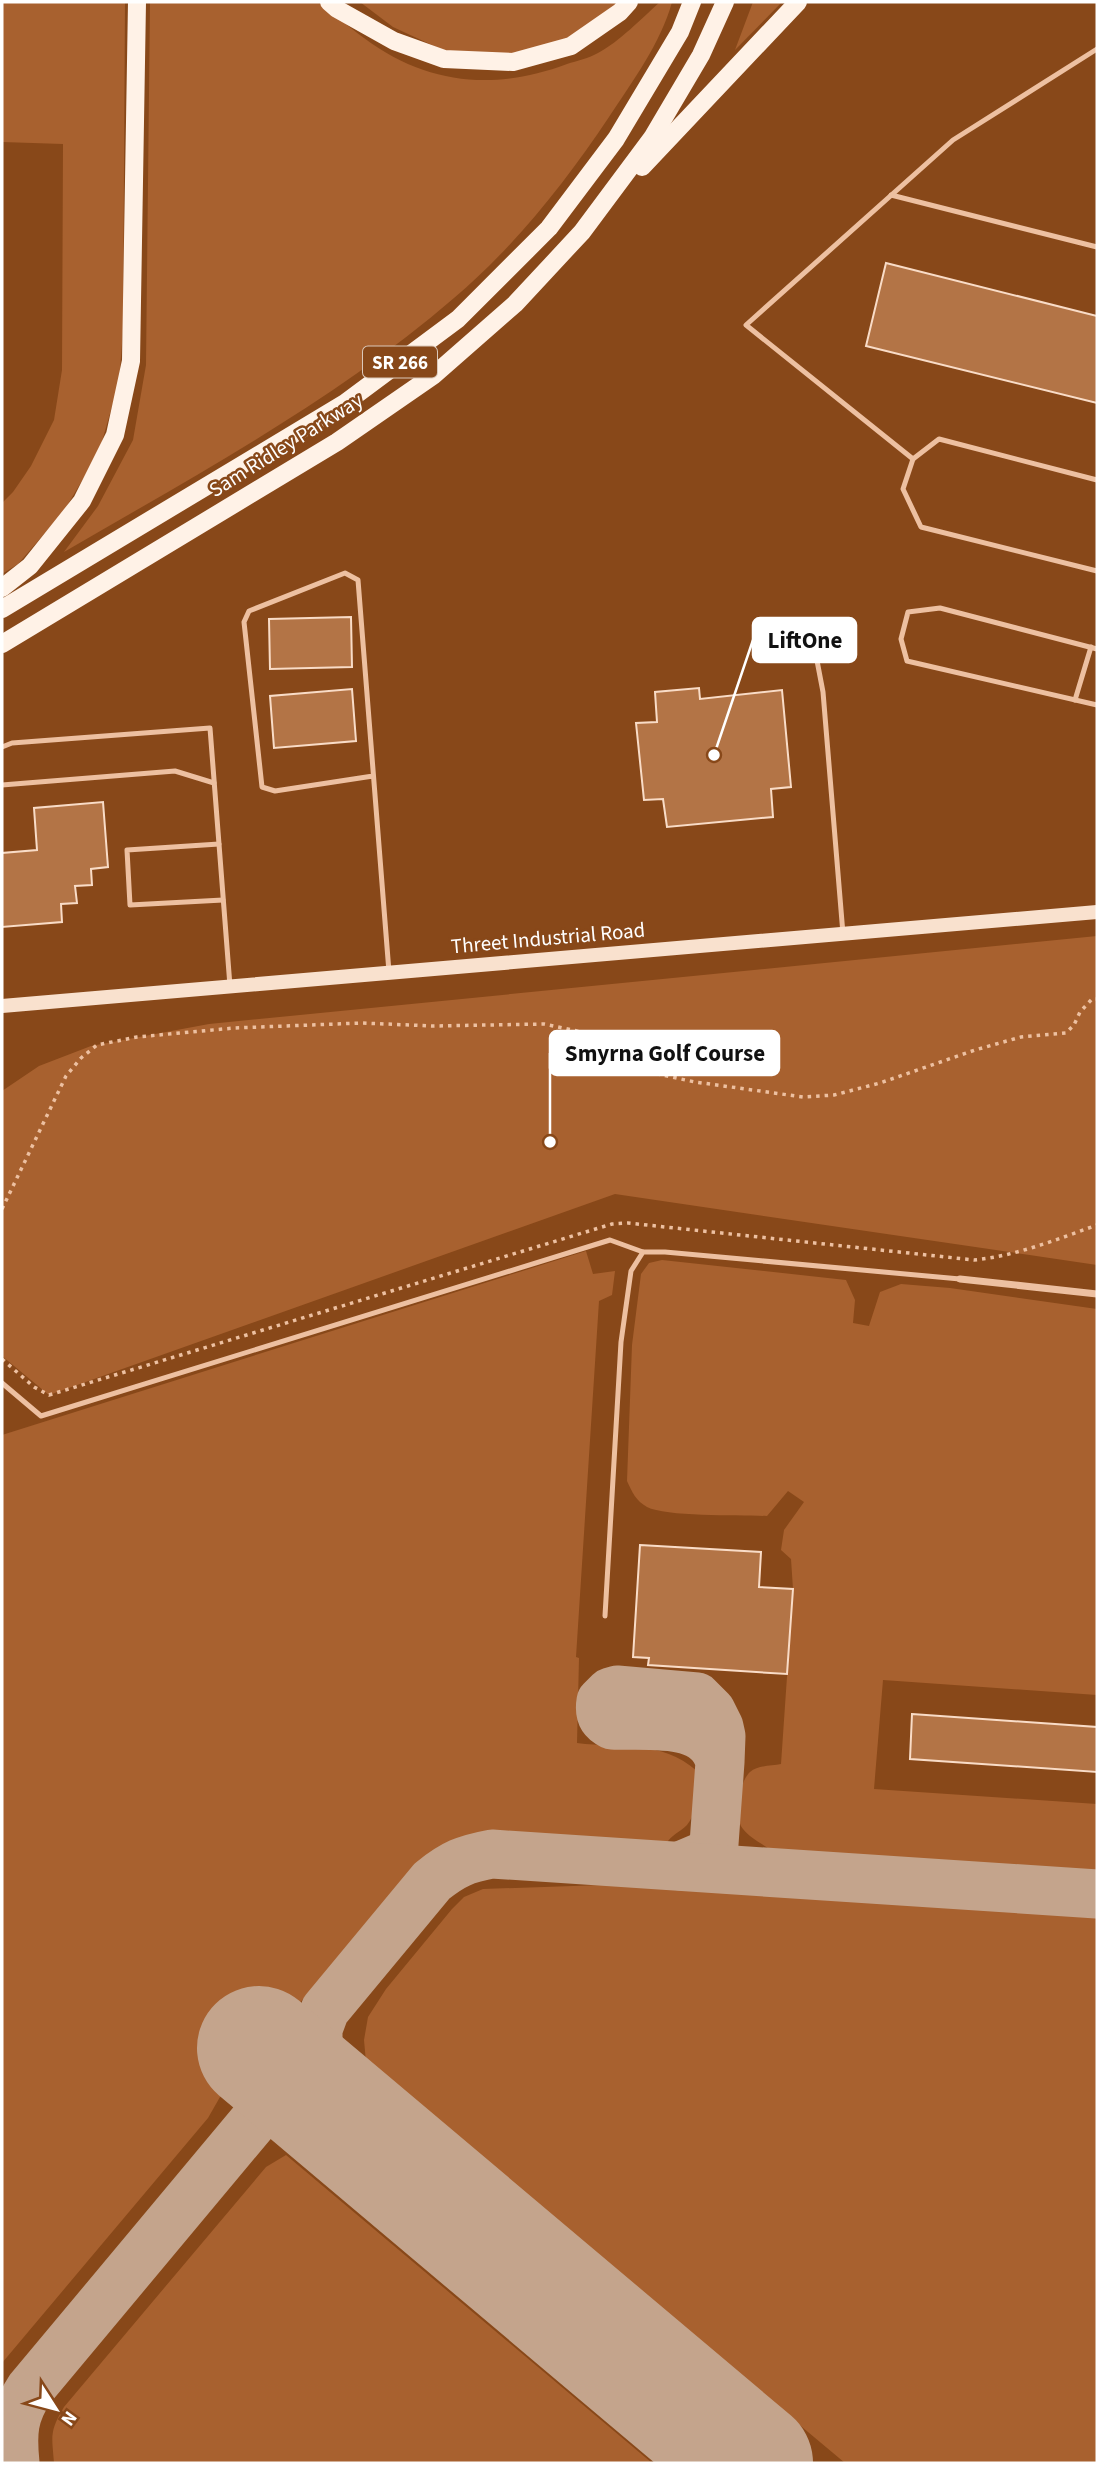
<svg xmlns="http://www.w3.org/2000/svg" width="1099" height="2465" viewBox="0 0 1099 2465" font-family="'Source Sans 3',sans-serif">
<rect width="100%" height="100%" fill="#884819"/>
<g fill="#a8612f">
<polygon points="2,2 125,2 123,331 119,382 99,452 64,511 18,564 2,574 2,503 13,492 31,466 54,420 62,370 63,144 2,142"/>
<path d="M150 2H325C336 17 349 27 364 38 427 85 495 91 567 64 577 61 589 58 598 53 619 42 642 18 660 2H672C661 43 632 82 609 117 565 183 515 246 454 298 337 399 198 474 64 552L98 506 133 440 146 365Z"/>
<polygon points="360,2 620,2 575,35 535,51 505,56 447,52 393,27"/>
<polygon points="753,2 782,2 735,50"/>
<polygon points="1097,936 1097,1265 615,1194 49,1395 2,1356 2,1091 39,1066 91,1046 209,1024"/>
<path d="M586 1251 593 1274 615 1271 612 1295 599 1301 576 1657 579 1658 577 1743C621 1749 660 1739 697 1771 699 1787 698 1812 687 1825 680 1832 671 1835 666 1844L511 1834H472L435 1850 415 1867 220 2097 208 2118 2 2363V1435Z"/>
<path d="M662 1260 846 1280 855 1300 853 1323 869 1326 880 1292 901 1284 950 1288 1097 1309V1695L883 1680 874 1789 1097 1804V1873L774 1852C764 1845 750 1838 743 1829 733 1818 739 1782 750 1772 758 1765 772 1766 781 1764L793 1589 791 1559 781 1550 784 1530 804 1502 788 1491 767 1516C742 1515 666 1517 647 1507 636 1501 632 1492 627 1481L632 1345 641 1274 649 1263Z"/>
<polygon points="631,1884 1097,1915 1097,2463 845,2463 486,2162 471,2152 465,2158 373,2079 366,2062 364,2040 368,2017 386,1989 452,1909 464,1897 483,1889"/>
<path d="M286 2155 652 2463H54C52 2436 49 2432 64 2407L266 2167Z"/>
</g>
<g fill="none" stroke-linecap="round" stroke-linejoin="round">
<g stroke="#c4a48c" stroke-width="49">
<path d="M680 1866 706 1855 714 1844 720 1762C708 1717 649 1727 612 1725 602 1720 599 1713 601 1701L610 1692 617 1690 697 1697 711 1711 719 1727 721 1736 720 1762"/>
<path d="M15 2463C12 2433 13 2415 30 2389L258 2116 294 2077 318 2045V2029L325 2010 432 1881C453 1864 465 1859 492 1854L1097 1894"/>
</g>
<polyline stroke="#c4a48c" stroke-width="124" points="259,2048 751,2463"/>
</g>
<g fill="#b37446" stroke="#f9dcc7" stroke-width="2">
<polygon points="886,263 1097,316 1097,403 866,346"/>
<polygon points="351,617 352,667 270,669 269,619"/>
<polygon points="699,688 700,699 782,690 791,787 771,789 773,817 667,827 663,799 644,800 636,723 657,722 655,692"/>
<polygon points="352,689 356,741 274,748 270,696"/>
<polygon points="103,802 108,867 91,869 92,885 75,886 77,903 61,904 62,922 2,927 2,853 37,850 34,808"/>
<polygon points="640,1545 761,1552 759,1587 793,1589 787,1674 648,1665 649,1658 633,1657"/>
<polygon points="912,1714 1097,1727 1097,1772 910,1759"/>
</g>
<g fill="none" stroke-linecap="round" stroke-linejoin="round">
<g stroke="#edc0a1" stroke-width="3.5" stroke-dasharray="3.5 5" stroke-linecap="butt">
<polyline points="2,1209 66,1076 81,1058 97,1045 137,1037 234,1028 362,1023 433,1026 544,1024 577,1031 599,1040 638,1068 653,1073 695,1082 803,1097 834,1095 880,1083 975,1050 1021,1037 1066,1033 1074,1025 1080,1012 1092,999 1097,999"/>
<path d="M2 1359 34 1387 49 1395 612 1224 628 1223 974 1260C1016 1256 1058 1239 1097 1225"/>
</g>
<g stroke="#edc0a1" stroke-width="5">
<polyline points="1097,49 953,140 746,325 913,459 903,489 921,527 1097,571"/>
<polyline points="891,195 1097,247"/>
<polyline points="913,459 939,439 1097,480"/>
<polyline points="810,624 823,692 843,934"/>
<polyline points="1097,649 940,608 908,612 901,639 907,661 1097,705"/>
<polyline points="1075,700 1091,647"/>
<polyline points="2,747 12,743 210,728 230,986"/>
<polyline points="373,776 275,791 262,787 244,622 249,611 345,573 358,580 389,972"/>
<polyline points="2,785 175,771 214,783"/>
<polyline points="219,844 127,850 130,905 223,900"/>
<polyline points="2,1383 41,1416 610,1240 643,1252"/>
<polyline points="605,1616 621,1342 631,1271 643,1252 665,1252 960,1279"/>
</g>
<polyline stroke="#edc0a1" stroke-width="7" points="960,1279 1097,1294"/>
<polyline stroke="#f9e1ce" stroke-width="14" points="2,1006 1097,912"/>
<g stroke="#fff2e7" stroke-width="18">
<polyline points="329,2 337,9 394,41 444,59 513,62 571,46 620,12 629,2"/>
<polyline points="642,167 798,2"/>
<polyline points="2,588 30,566 82,501 115,435 131,361 137,2"/>
<polyline points="2,609 345,403 458,319 549,228 616,139 680,32 692,2"/>
<polyline points="2,644 337,442 434,375 515,304 582,232 652,138 701,55 725,2"/>
</g>
</g>
<g text-anchor="middle" stroke-width="5" stroke-linejoin="round" paint-order="stroke">
<rect fill="#884819" stroke="#dbc8ba" stroke-width="2" x="363" y="346.5" width="74" height="31" rx="5"/>
<g font-size="19" font-weight="bold" fill="#fff">
<text x="400" y="369">SR 266</text>
</g>
<g font-size="21" fill="#fff" stroke="#884819">
<text transform="translate(286 445) rotate(-32)" y="7">Sam Ridley Parkway</text>
<text transform="translate(548 938) rotate(-5)" y="7">Threet Industrial Road</text>
</g>
</g>
<path fill="none" stroke="#fff" stroke-width="2.5" d="M714 755L753 640M550 1142L550 1053"/>
<g fill="#fff" stroke="#884819" stroke-width="2.5">
<circle cx="714" cy="755" r="7"/>
<circle cx="550" cy="1142" r="7"/>
</g>
<g fill="#fff" stroke="#fff" stroke-width="2.5">
<rect x="753" y="618" width="103" height="44" rx="7"/>
<rect x="550" y="1031" width="229" height="44" rx="7"/>
</g>
<g font-size="23" text-anchor="middle" font-weight="bold" fill="#111">
<text x="805" y="648">LiftOne</text>
<text x="665" y="1061">Smyrna Golf Course</text>
</g>
<rect width="1099" height="2465" fill="none" stroke="#ffffff" stroke-width="7"/>
<g transform="translate(56 2409) rotate(126)" stroke="#884819" stroke-width="5" paint-order="stroke">
<path d="M0-5L12 26L0 18L-12 26Z" fill="#ffffff"/>
<text y="-10" font-size="19" font-weight="bold" text-anchor="middle" fill="#ffffff">N</text>
</g>
</svg>
